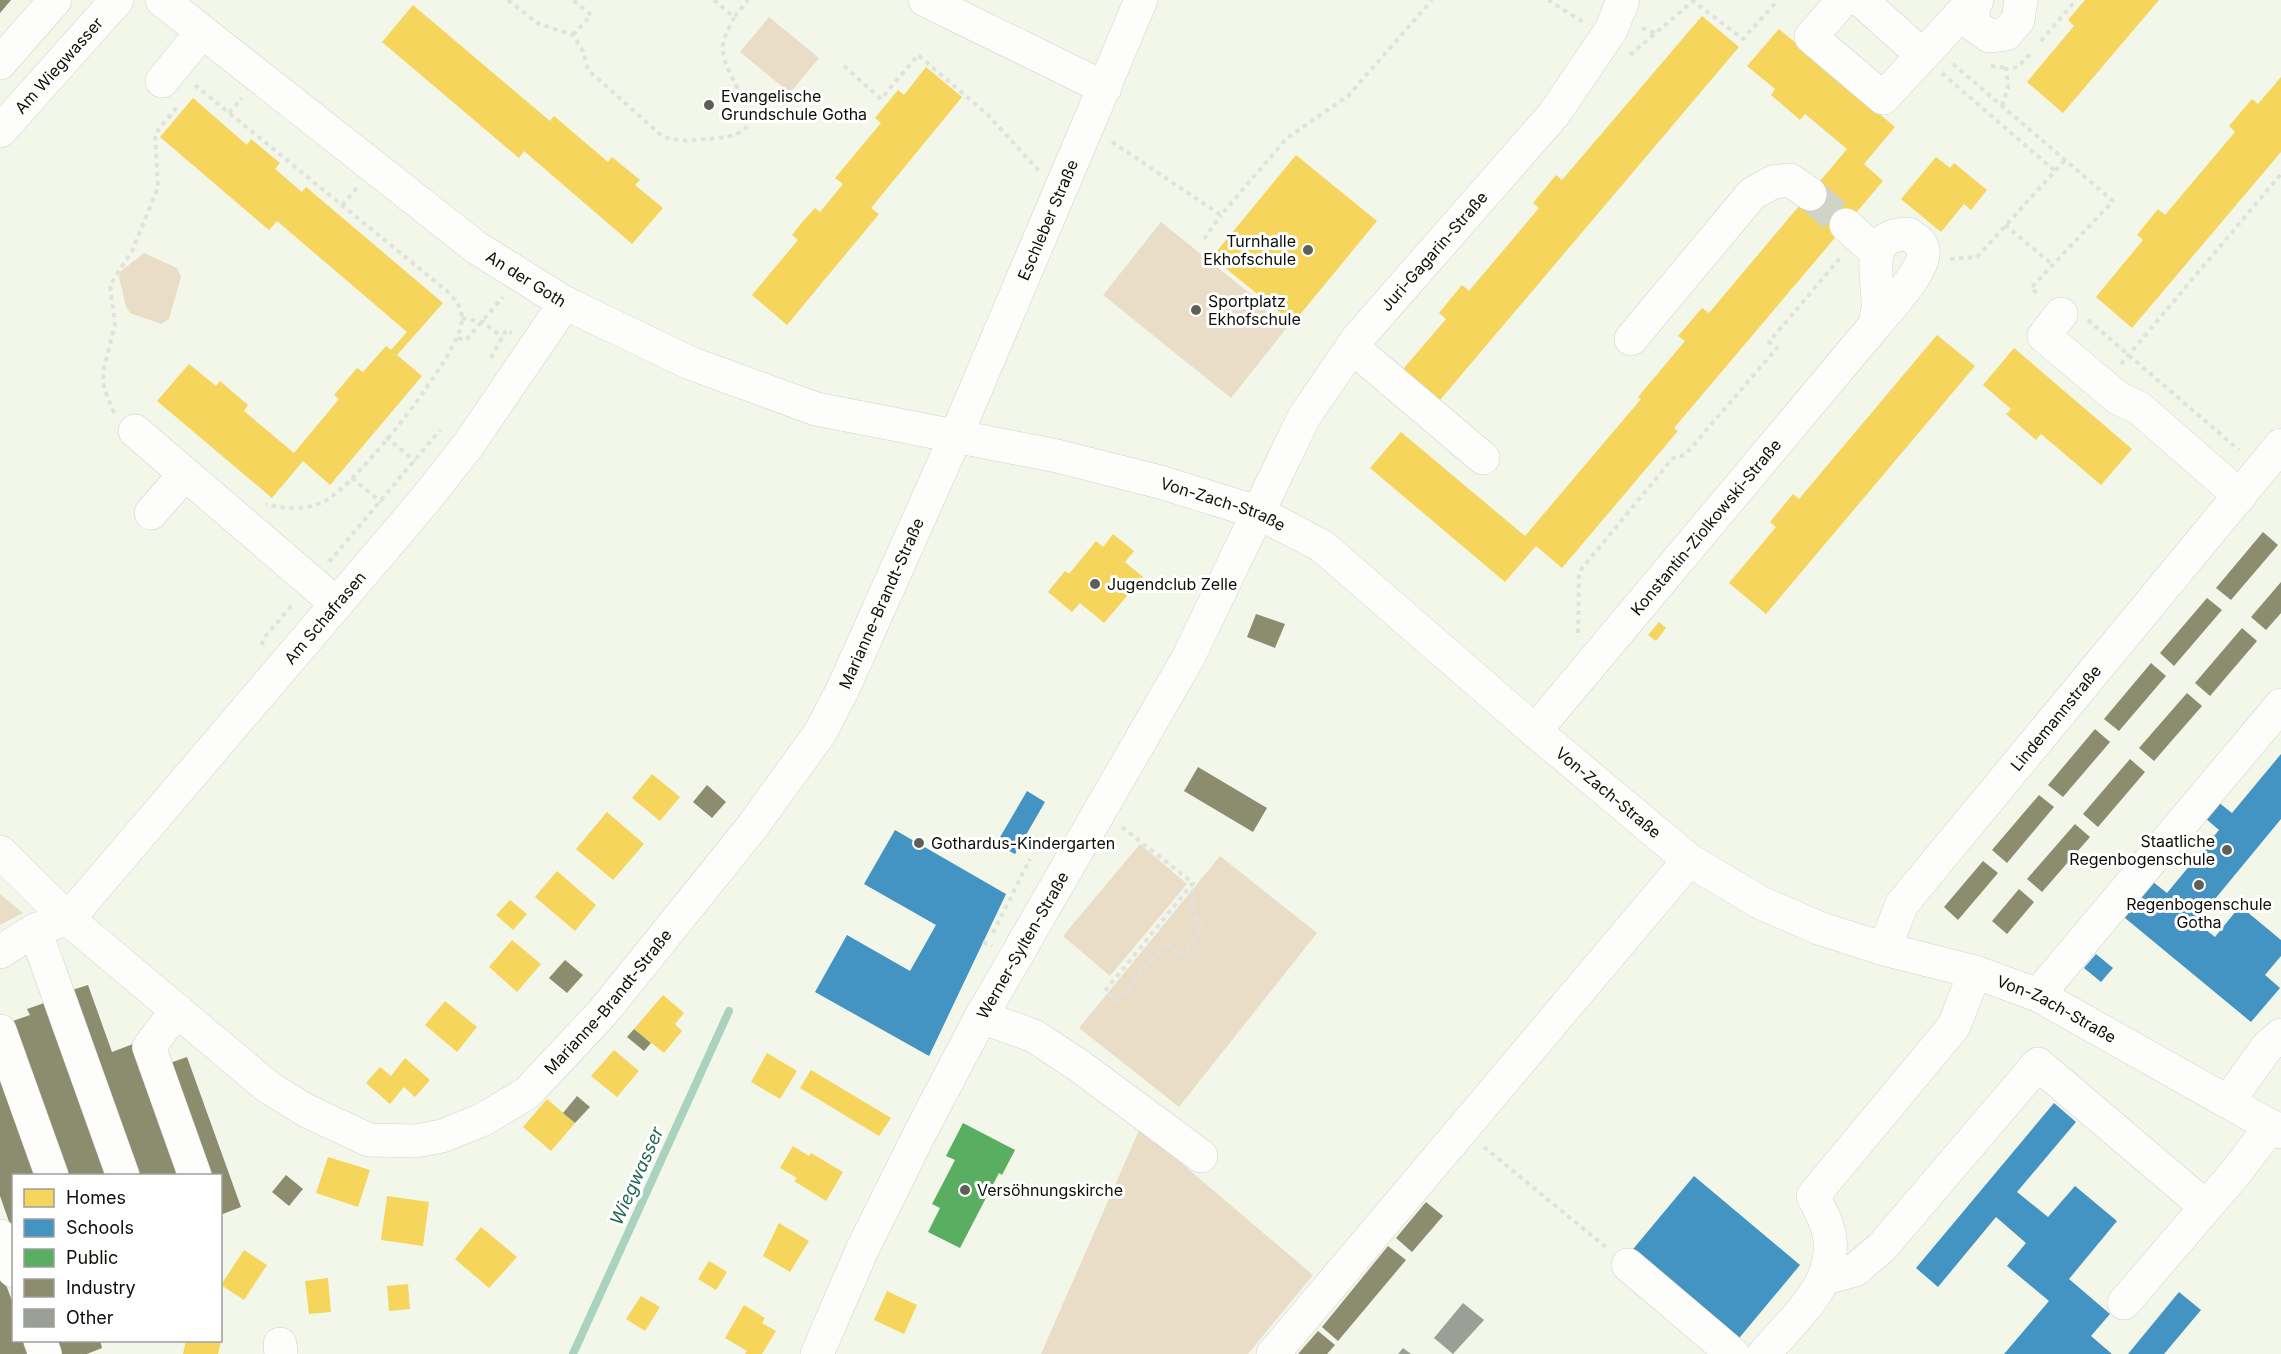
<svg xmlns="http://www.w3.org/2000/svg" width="2281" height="1354" viewBox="0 0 2281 1354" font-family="Inter,sans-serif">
<rect width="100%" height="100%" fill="#f3f7ea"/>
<g fill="#eaddc7">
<polygon points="769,17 819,58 790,93 740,52"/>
<polygon points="1161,222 1289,325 1231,398 1103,295"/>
<polygon points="144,253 177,268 181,277 169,319 161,324 130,313 126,307 119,277 121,271"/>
<polygon points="1140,844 1187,884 1110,976 1063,936"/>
<polygon points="1220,856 1317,933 1179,1107 1079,1028"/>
<polygon points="0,894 23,913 0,925"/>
<polygon points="1140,1128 1313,1275 1248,1354 1041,1354"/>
</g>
<g fill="#f6d55c">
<polygon points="2085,0 2159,0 2063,113 2027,82 2074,26 2068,20"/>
<polygon points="413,5 550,121 554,116 608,162 612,157 640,180 635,185 663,208 632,244 524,151 519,158 382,42"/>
<polygon points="1702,16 1739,47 1435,406 1398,375 1446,319 1439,313 1462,285 1469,291 1539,208 1533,203 1556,175 1562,180"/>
<polygon points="1779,29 1895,127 1864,164 1883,181 1674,428 1678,431 1562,568 1536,546 1505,582 1370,468 1401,432 1525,536 1641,399 1638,397 1685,341 1678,336 1702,308 1709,313 1847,149 1805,114 1800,120 1771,95 1775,89 1747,66"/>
<polygon points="926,67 962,97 871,208 879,214 787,325 752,295 798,240 792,235 804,220 815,208 820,212 843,184 835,178 881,123 875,118 898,90 904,95"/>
<polygon points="2281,77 2281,152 2132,328 2096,297 2143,240 2137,235 2158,209 2165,215 2235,132 2229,126 2252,99 2258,104"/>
<polygon points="193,98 247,145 251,139 280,163 275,169 288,180 302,192 306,187 443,303 397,355 422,376 330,485 303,461 272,498 157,401 189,364 216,386 220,381 248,405 244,411 294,453 339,399 334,395 357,368 363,372 386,346 391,350 407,332 277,221 269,230 160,137"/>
<polygon points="1296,155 1377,221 1293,323 1212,257"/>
<polygon points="1936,157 1950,168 1954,163 1987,190 1971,210 1964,204 1941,232 1901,199"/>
<polygon points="1937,335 1975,366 1766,614 1729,583 1776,527 1770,522 1793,494 1799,499"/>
<polygon points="2014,348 2132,449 2101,485 2041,434 2036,440 2006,414 2011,409 1983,385"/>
<polygon points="1113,534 1134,551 1125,562 1143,577 1104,623 1080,603 1072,612 1048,592 1065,571 1069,574 1096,541 1103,547"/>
<polygon points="1659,622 1666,628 1656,641 1648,635"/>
<polygon points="652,774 680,797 660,821 632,798"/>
<polygon points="607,812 644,844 613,880 576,849"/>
<polygon points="557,871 596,905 575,931 535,897"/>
<polygon points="510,900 527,914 513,930 496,915"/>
<polygon points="512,940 541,964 517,992 489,967"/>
<polygon points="663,995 684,1013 675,1024 682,1031 664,1053 634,1029"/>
<polygon points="445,1001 477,1027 457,1052 425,1025"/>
<polygon points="614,1050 639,1071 617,1097 591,1076"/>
<polygon points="767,1053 797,1071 780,1099 751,1082"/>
<polygon points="405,1058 430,1080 415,1097 404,1087 390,1104 366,1083 380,1067 391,1076"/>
<polygon points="811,1070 891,1118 879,1136 800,1088"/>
<polygon points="547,1099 575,1123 551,1151 523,1127"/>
<polygon points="793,1146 809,1156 811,1153 843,1172 826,1201 794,1181 797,1178 780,1168"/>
<polygon points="328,1157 370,1170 358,1207 316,1193"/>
<polygon points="387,1196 429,1202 423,1246 381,1240"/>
<polygon points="779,1223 809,1241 790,1272 763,1256"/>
<polygon points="481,1227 517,1257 489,1288 455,1259"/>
<polygon points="244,1250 267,1265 244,1300 221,1285"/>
<polygon points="709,1261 727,1272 716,1290 698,1279"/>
<polygon points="328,1278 331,1312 309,1314 305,1281"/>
<polygon points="408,1284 410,1309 389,1311 387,1286"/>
<polygon points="887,1291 917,1305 904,1334 874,1320"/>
<polygon points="641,1296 660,1307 645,1331 626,1319"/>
<polygon points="744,1305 765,1318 762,1323 776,1331 762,1354 745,1354 747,1351 725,1338"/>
<polygon points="186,1340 221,1341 218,1354 183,1354"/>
</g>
<g fill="#4393c3">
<polygon points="2281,754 2281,819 2196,922 2215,937 2240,906 2281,940 2281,956 2265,975 2280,988 2251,1022 2119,913 2148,878 2167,893 2219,830 2205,818 2218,802 2232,813"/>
<polygon points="1027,791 1045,802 1015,854 996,844"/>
<polygon points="895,830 1006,894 929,1056 815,992 847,935 910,971 936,925 864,884"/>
<polygon points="2096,954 2113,968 2101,982 2084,968"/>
<polygon points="2054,1103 2076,1122 2017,1192 2048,1217 2075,1186 2117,1221 2069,1279 2110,1314 2091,1336 2112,1354 2004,1354 2049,1301 2007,1266 2026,1243 1996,1217 1938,1287 1916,1268"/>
<polygon points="1694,1176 1800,1265 1735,1343 1629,1254"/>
<polygon points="2179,1292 2201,1310 2164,1354 2128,1354"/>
</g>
<polygon fill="#5aae61" points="963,1123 1015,1150 1002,1175 999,1173 960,1248 928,1232 940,1208 932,1204 955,1160 946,1156"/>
<g fill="#8c8c6e">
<polygon points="0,0 11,0 0,13"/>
<polygon points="2263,532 2278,545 2231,600 2216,588"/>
<polygon points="2281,582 2281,613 2266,630 2251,617"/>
<polygon points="2207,598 2222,610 2174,666 2160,653"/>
<polygon points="1256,614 1285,624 1275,648 1247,637"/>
<polygon points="2242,628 2257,641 2210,696 2195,683"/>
<polygon points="2151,663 2166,676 2119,731 2104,719"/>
<polygon points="2187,693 2202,706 2154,761 2139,748"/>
<polygon points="2095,729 2110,742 2063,797 2048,785"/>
<polygon points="2130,759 2145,772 2098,827 2083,814"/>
<polygon points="1198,767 1267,808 1253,832 1184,791"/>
<polygon points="707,785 726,802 712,818 693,802"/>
<polygon points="2039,795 2054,807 2007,863 1992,850"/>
<polygon points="2075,824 2090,837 2042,892 2027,879"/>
<polygon points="1983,861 1998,873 1958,920 1944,907"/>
<polygon points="2019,889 2034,902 2007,934 1992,921"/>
<polygon points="565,960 583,975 567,993 549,978"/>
<polygon points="88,985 112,1052 133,1044 180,1176 135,1176 69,991"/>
<polygon points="50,1001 113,1176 62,1176 7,1023 30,1015 27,1009"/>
<polygon points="634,1029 651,1043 644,1051 627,1037"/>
<polygon points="187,1057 241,1207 220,1215 220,1176 207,1176 167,1064"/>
<polygon points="0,1064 40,1176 14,1176 13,1233 0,1196"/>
<polygon points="577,1096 590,1107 575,1123 563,1113"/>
<polygon points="286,1175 303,1189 289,1206 272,1192"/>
<polygon points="1426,1202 1443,1216 1412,1252 1396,1238"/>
<polygon points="1388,1246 1406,1260 1338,1341 1322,1327"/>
<polygon points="0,1269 14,1306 14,1340 26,1340 31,1354 0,1354"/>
<polygon points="1318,1331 1335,1345 1327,1354 1298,1354"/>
<polygon points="52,1340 100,1340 102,1348 87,1354 57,1354"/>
</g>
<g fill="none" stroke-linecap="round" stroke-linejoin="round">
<polyline stroke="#a9d2bf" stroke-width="8" points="573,1354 729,1011"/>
</g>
<g fill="#9ba096">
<polygon points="1463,1303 1484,1320 1453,1354 1434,1338"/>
<polygon points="1403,1348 1411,1354 1398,1354"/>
</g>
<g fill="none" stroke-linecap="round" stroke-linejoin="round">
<polyline stroke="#d0d4c8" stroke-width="33" stroke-dasharray="33 16" stroke-linecap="butt" points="1810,194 1846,225"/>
<g stroke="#d1d3ca" stroke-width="34">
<g id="minor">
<path id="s1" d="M162 0 477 248 565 303 690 363 816 409 1057 456 1160 482 1257 512 1322 546 1535 731 1689 860 1761 903 1819 928 1884 949 1975 972 2038 995 2281 1132"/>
<polyline points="925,0 1105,88"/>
<polyline points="1843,0 1811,37 1883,98 1974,0"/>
<polyline points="1861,0 1922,55"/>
<polyline points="1977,0 1973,7 1974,25 1989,36 2006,34 2018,20 2021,0"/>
<polyline points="0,63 55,0"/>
<polyline points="162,81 202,32"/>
<path id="s2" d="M0 131 117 0"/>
<polyline points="1846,225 1877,253"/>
<polyline points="2061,314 2044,336 2118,398 2139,408 2240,496"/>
<polyline points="1631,339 1752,194 1773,182 1790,180 1810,194"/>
<polyline points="1352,347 1483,458"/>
<polyline points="135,431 337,604"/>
<polyline points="151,513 185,474"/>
<path id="s3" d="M1535 731 1875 325C1887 310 1927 269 1923 250 1922 242 1914 238 1908 234 1865 234 1877 273 1878 301 1879 308 1876 317 1875 325"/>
<path id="s4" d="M0 852 68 919 268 1087 307 1111 369 1140 415 1141 442 1136 482 1120 527 1093 603 1012 752 827 820 733 843 689 955 438 1141 0"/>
<path id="s5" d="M68 919 425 500 469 444 565 303"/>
<polyline points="35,930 123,1176"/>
<path id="s6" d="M1884 949 1902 904 2281 445"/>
<polyline points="0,952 35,930 55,923"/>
<polyline points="2038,995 2281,705"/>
<polyline points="177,1010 149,1047 195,1176"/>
<polyline points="981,1017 1034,1036 1078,1065 1201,1156"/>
<polyline points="0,1031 52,1176"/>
<polyline points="2228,1102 2267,1047 2281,1035"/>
<polyline points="0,1236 14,1271"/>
<polyline points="1628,1265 1733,1354"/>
<polyline points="1825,1278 1855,1270 1882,1247 2038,1064 2206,1207"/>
<polyline points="2124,1303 2237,1171 2271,1126"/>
<polyline points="40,1340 45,1354"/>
<polyline points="280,1344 281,1354"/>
<path id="s7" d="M817 1354 863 1248 922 1129 981 1017 1188 658 1304 417 1358 338 1554 114 1611 30 1623 0"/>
<polyline points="1273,1354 1689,860"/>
<path d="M1764 1354C1794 1318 1844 1279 1827 1226 1824 1216 1818 1206 1813 1196L1954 1026 1975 972"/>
</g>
</g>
<g stroke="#e0e2dd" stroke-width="4" stroke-dasharray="4.5 4.5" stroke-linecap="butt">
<path d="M508 0 537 23 573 35 583 51 588 70 662 136C680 143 697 140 717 138 784 132 726 86 723 52 721 40 730 27 734 17"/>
<polyline points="714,0 734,17 748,0"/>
<polyline points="1548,0 1583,22"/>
<polyline points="1642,28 1657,34"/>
<polyline points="573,35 591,15 573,0"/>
<polyline points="2041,41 2076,0"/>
<polyline points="1630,55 1693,1 1743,39 1778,0"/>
<polyline points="1953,64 2113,201 2031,288 2039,295"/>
<polyline points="844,66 881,99 918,55 988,115 1039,171"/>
<polyline points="1991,66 2006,68"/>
<polyline points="1942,73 2055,171"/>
<path d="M195 85 447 291C455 299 462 307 462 319 462 353 356 485 325 501 307 510 286 510 266 504"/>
<polyline points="2002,106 2008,88 2006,69 2018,67 2030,54"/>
<polyline points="229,113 242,98"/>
<polyline points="1112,142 1221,215 1287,138 1348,96 1432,0"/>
<polyline points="342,205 357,188"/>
<polyline points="2005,225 2053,265"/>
<polyline points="1204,239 1221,215"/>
<polyline points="1950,259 1977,257 2065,160"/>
<polyline points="462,318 483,322 502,337"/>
<polyline points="2088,320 2239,450"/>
<polyline points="458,338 466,340 503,297"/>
<polyline points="491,358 506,330 512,333"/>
<polyline points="2121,364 2281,174"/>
<polyline points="114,413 104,388 103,372 115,325 110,285 132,251 158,188 155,134 177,107"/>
<polyline points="386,437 415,461"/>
<polyline points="352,478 381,502"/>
<polyline points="329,562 440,430"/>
<polyline points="1578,633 1579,572 1673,458 1685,455 1777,348 1769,342 1840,258"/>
<polyline points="262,645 263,639 293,604"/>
<polyline points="1122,827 1193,883 1105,991 1117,1001 1165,943 1181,956 1203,929 1193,914 1193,883"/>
<polyline points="993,933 1030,859"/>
<polyline points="983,942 992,946"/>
<polyline points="1484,1147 1608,1249"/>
</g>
<use href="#minor" stroke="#fdfefc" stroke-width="33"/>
</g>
<g fill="#5e6057" stroke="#fff" stroke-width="2">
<circle cx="709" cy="105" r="6"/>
<circle cx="1308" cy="250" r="6"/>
<circle cx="1196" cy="310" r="6"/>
<circle cx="1095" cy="584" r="6"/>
<circle cx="919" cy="843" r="6"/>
<circle cx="2227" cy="850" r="6"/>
<circle cx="2199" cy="885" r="6"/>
<circle cx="965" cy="1190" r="6"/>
</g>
<g text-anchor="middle" stroke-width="6" stroke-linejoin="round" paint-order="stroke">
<g font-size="16" fill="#0d0f08" stroke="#fff">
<text dy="6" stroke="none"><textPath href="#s2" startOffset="88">Am Wiegwasser</textPath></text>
<text dy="6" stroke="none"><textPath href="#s4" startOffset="1666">Eschleber Straße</textPath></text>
<text dy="6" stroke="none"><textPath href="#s7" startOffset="1268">Juri-Gagarin-Straße</textPath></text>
<text dy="6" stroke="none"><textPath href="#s1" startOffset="459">An der Goth</textPath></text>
<text dy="6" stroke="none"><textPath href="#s1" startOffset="1196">Von-Zach-Straße</textPath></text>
<text dy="6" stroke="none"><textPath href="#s3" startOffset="266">Konstantin-Ziolkowski-Straße</textPath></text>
<text dy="6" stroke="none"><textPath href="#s4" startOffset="1248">Marianne-Brandt-Straße</textPath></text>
<text dy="6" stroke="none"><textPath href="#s5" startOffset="396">Am Schafrasen</textPath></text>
<text dy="6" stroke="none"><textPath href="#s6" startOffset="290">Lindemannstraße</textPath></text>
<text dy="6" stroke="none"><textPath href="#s1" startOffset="1682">Von-Zach-Straße</textPath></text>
<text dy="6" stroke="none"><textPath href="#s7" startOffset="458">Werner-Sylten-Straße</textPath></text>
<text dy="6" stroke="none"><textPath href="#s4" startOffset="762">Marianne-Brandt-Straße</textPath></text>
<text dy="6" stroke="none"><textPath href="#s1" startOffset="2186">Von-Zach-Straße</textPath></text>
</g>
<g font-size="16" fill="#0d0f08" stroke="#fff" text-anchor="start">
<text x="721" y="102">Evangelische<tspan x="721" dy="18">Grundschule Gotha</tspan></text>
<text x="1296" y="247" text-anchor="end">Turnhalle<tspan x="1296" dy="18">Ekhofschule</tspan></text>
<text x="1208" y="307">Sportplatz<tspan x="1208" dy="18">Ekhofschule</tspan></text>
<text x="1107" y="590">Jugendclub Zelle</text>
<text x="2215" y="847" text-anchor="end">Staatliche<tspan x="2215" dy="18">Regenbogenschule</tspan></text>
<text x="931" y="849">Gothardus-Kindergarten</text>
<text x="2199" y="910" text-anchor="middle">Regenbogenschule<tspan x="2199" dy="18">Gotha</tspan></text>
<text x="977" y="1196">Versöhnungskirche</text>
</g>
<g font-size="18" font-style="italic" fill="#206651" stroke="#fff">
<text transform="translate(637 1176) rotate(-66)" y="6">Wiegwasser</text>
</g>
</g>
<rect x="12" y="1174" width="210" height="168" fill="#ffffff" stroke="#9e9f9c" stroke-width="1.5"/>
<rect x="24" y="1189" width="30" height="18" fill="#f6d55c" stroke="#9e9f9c" stroke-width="1.5"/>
<text x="66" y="1204" font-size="18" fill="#0d0f08">Homes</text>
<rect x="24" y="1219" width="30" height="18" fill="#4393c3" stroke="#9e9f9c" stroke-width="1.5"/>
<text x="66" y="1234" font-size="18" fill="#0d0f08">Schools</text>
<rect x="24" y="1249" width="30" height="18" fill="#5aae61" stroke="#9e9f9c" stroke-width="1.5"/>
<text x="66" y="1264" font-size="18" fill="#0d0f08">Public</text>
<rect x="24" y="1279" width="30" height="18" fill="#8c8c6e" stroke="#9e9f9c" stroke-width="1.5"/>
<text x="66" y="1294" font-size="18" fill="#0d0f08">Industry</text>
<rect x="24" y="1309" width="30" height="18" fill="#9ba096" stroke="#9e9f9c" stroke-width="1.5"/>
<text x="66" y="1324" font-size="18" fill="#0d0f08">Other</text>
</svg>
